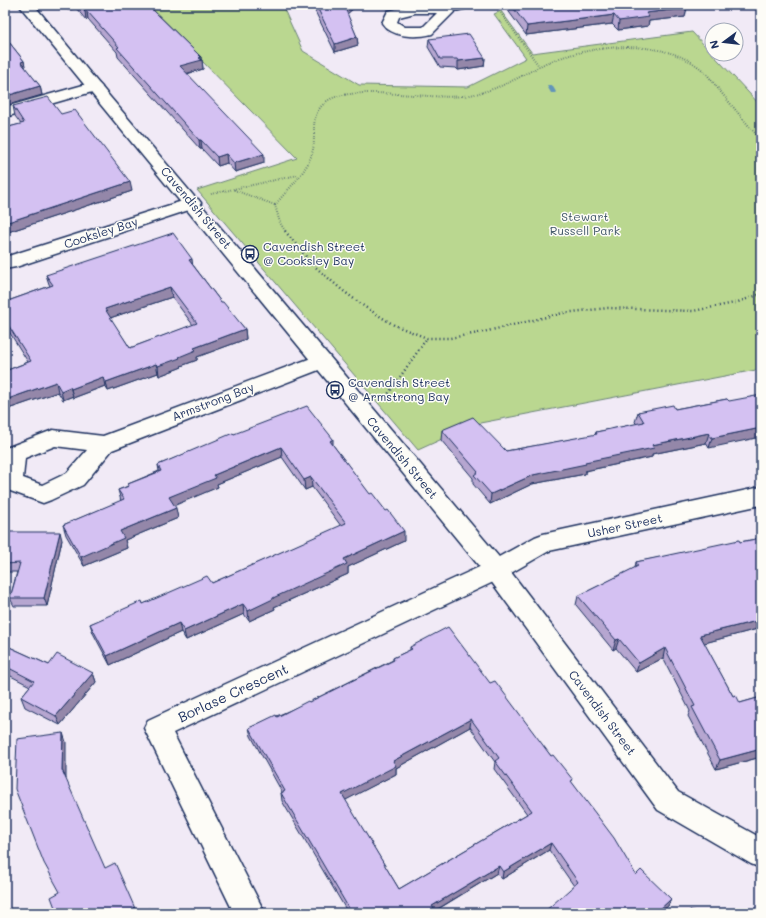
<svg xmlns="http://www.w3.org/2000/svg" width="766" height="918" viewBox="0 0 766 918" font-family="Mali,sans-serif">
<rect width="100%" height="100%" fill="#f1eaf6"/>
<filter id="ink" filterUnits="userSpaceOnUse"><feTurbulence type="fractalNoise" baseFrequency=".025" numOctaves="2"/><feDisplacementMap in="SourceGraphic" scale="8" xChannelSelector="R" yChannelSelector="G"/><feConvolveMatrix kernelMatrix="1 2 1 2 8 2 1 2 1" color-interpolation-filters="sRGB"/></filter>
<g filter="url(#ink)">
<polygon fill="#bad790" stroke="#6a8377" points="147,5 282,5 303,51 359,85 468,87 526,58 494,14 501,11 532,53 692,32 761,106 761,369 475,424 418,450 197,190 297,158"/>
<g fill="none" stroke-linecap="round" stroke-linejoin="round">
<polygon fill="#6495b9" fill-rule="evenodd" points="548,85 552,85 556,92 555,93 551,93 547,86"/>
<g stroke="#1b2f5e" stroke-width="3">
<g id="minor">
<path d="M414 5H470L468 8 455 11 432 34C416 38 392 38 382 23L388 11ZM415 13H437L423 27H405L397 22 399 17Z"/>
<polygon points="94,82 99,84 102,87 99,90 5,117 5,107"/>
<polygon points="192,198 198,199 201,203 198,207 16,267 5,269 5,257"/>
<path d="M322 354 329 356 332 361 329 366 112 450 83 485 51 500 43 503 5 489 6 448 53 430 103 436ZM55 446 87 450 67 473 42 485 23 478 25 458Z"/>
<polygon points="761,487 761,505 549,551 504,577 173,733 265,913 234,913 144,728 148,720 488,563 535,537 543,534"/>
</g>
</g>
<g stroke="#1b2f5e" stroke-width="3">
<polygon id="tertiary" points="19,5 34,5 99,84 504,563 678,792 761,838 761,868 751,864 658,810 488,577"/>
</g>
<g stroke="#1b2f5e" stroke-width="2" stroke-dasharray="0.5 2" stroke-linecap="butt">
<polyline points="495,5 539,66"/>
<polyline points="234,190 275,205"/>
<polyline points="211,194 298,175"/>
<path d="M275 205C287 190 302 177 310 159 320 137 305 118 327 101 351 84 430 100 462 96 484 94 508 84 527 73 534 70 539 66 546 63 590 45 661 37 700 68 708 74 714 84 720 91 734 108 747 124 761 140"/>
<polyline points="275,205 280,223 286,232"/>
</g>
<g stroke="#1b2f5e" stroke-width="2.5" stroke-dasharray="1 3" stroke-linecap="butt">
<polyline points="285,231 312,264 342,290 365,307 394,325 427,338 450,338 479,333 563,313 608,308 693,311 735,303 761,294"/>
<polyline points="384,400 427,338"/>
</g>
<use href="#minor" fill="#fdfcf7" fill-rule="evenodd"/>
<use href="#tertiary" fill="#fdfcf7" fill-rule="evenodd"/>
</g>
<g fill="#b6a6d0" stroke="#1b2f5e" fill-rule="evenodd">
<polygon points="64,5 148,5 201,57 201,59 202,60 203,69 187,74 264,163 235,172 227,163 218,166 202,149 200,149 118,57 117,52 88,19 86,20 76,8 68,10"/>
<polygon points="312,5 357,5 347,14 357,37 358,45 335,52"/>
<polygon points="504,5 684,5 685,17 649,21 648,26 618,30 612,24 526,35"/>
<polygon points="5,37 24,61 25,68 40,86 42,95 8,105 5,100"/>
<polygon points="429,39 485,58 484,66 458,70 456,68 440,67 428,47"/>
<polygon points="13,106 61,114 132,191 8,232 5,227 5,128 21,124 15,116"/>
<path d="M193 265 221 302 245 329 246 339 197 357V360L181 366 182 367 159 376 158 373 108 391 105 386 73 398V396L63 400 58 392 5 410V371L28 362 5 325V302L50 286 49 284 46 275ZM172 297 193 325 130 348 110 318Z"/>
<polygon points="727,399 709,448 706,443 652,454 652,457 585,471 585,474 532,484 490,504 473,484 473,478 441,440 442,430 506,451 595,435 596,432 637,424 635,422 638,412 675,409"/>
<polygon points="234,434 333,445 404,541 348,567 348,574 274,607 275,609 249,621 244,614 186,640 181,632 110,665 93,633 90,624 143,604 212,583 341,526 312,487 305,490 282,457 217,484 218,487 174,505 178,518 125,540 127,548 84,566 66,535 63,525 121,501 118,490 128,486 128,484 159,471 158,465"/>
<polygon points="5,532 62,540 47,606 14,606 10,598 17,572 5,572"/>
<polygon points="761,538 761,628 704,643 733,696 740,703 761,697 761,757 716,769 688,716 690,711 663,658 636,672 616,648 613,650 576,605 578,596 635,568 636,562"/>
<polygon points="5,645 49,665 93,673 96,682 60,725 25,707 21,697 30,686 5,673"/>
<path d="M410 647 490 683 551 756 572 783 636 875 671 899 668 906 574 886 549 850 502 879 497 873 435 911 437 913H348L282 801 281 793 282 792 251 736 249 728 309 702 393 660V658L410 650ZM470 727 495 762 494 769 527 814 399 889 345 800 396 774V768Z"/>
</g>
<g fill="#9487a9" stroke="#1b2f5e">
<polygon points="67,5 75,5 76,8 68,10"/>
<polygon points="348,5 357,5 345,16 345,8"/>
<polygon points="687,8 685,17 649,21 648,26 618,30 619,21 646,13"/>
<polygon points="85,11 87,11 88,19 86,20"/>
<polygon points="614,15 612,24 526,35 527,26"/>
<polygon points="357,37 358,45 335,52 335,44"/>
<polygon points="201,57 201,60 202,60 203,69 181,75 180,66"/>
<polygon points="485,58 484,66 458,70 458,61"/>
<polygon points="24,61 26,70 21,62"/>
<polygon points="40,86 42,95 8,105 6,96"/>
<polygon points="199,140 201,140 202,149 200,149"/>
<polygon points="226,154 227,163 218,166 217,157"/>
<polygon points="264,154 264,163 235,172 234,163"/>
<polygon points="130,182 132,191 8,232 5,223"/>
<polygon points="192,259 193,268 189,260"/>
<polygon points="170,287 172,297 107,319 105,309"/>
<polygon points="245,329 246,339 197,357 197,360 181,366 182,367 159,376 158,366 194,348"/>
<polygon points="156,364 158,373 108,391 106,382"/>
<polygon points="103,377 105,386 73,398 71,389"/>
<polygon points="56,382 58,392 5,410 5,400"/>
<polygon points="70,387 73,396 63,400 61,391"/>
<polygon points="761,428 761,437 709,448 712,438"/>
<polygon points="709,433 706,443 652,454 652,457 585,471 585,474 532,484 490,504 491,494 533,475 652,445"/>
<polygon points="333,439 333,449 330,441"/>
<polygon points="281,447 282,457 217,484 218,487 171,507 169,497 214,475"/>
<polygon points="311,477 312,487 305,490 304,480"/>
<polygon points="176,508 178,518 125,540 127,548 84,566 81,557 120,531"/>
<polygon points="404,531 404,541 348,567 348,574 274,607 275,609 249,621 248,611 344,559"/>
<polygon points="60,532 62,540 47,606 44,598"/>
<polygon points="243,604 244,614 186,640 184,631"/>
<polygon points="761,620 761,628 697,645 700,635"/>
<polygon points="179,623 181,632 110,665 107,656"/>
<polygon points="619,639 616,648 613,650 616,640"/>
<polygon points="665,648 663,658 636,672 639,663"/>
<polygon points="93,673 96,682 60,725 56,716"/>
<polygon points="471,719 470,727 396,768 396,774 342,802 342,794 393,761"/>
<polygon points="63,733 66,742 66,779 62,770"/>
<polygon points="761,749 761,757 716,769 720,760"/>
<polygon points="551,843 549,850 502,879 503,872"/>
<polygon points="499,866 497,873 431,913 432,906"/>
<polygon points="671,899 668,906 660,913 656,913"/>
<polygon points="358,908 358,913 351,913 351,912"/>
</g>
<g fill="#d4c1f2" stroke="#1b2f5e" fill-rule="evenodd">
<polygon points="79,5 148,5 201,57 199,58 202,60 180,66 264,154 234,163 226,154 217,157 201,140 199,140 117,48 119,47 87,11 85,11"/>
<polygon points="316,5 348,5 345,8 357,37 335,44"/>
<polygon points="511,5 684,5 687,8 646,13 649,17 619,21 614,15 527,26"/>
<polygon points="469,34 485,58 458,61 457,59 440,59 429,39"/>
<polygon points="5,37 24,61 21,62 40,86 6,96 5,95"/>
<polygon points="48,97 61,114 75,110 130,182 5,223 5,128 24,123 13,106"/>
<path d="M173 233 192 259 189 260 221 302H223L245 329 194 348 196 350 179 357 180 358 158 366 156 364 106 382 103 377 71 389 70 387 61 391 56 382 5 400V371L31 361 5 320V302L53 285 46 275ZM170 287 197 323 130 348 105 309Z"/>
<polygon points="761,395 761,428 712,438 709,433 652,445 654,448 585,462 586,464 533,475 491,494 474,475 478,472 442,430 473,417 506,451 597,434 596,432 644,422 638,412 673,405 675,409 727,399 729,401"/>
<polygon points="307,406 333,439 330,441 370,494 372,493 386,511 388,510 404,531 344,559 347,564 273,598 273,599 248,611 243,604 184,631 179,623 107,656 90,624 142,601 143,604 207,576 212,583 346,523 311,477 304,480 281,447 214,475 216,478 169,497 176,508 120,531 124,538 81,557 63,525 124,499 118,490 129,486 128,484 161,471 158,465 233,433 234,434"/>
<polygon points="5,532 60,532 44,598 10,598 20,563 5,564"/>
<polygon points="761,538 761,620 700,635 733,696 736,695 740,703 761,697 761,749 720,760 692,707 695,706 665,648 639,663 619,639 616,640 578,596 638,566 636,562 739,540 740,542"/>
<path d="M448 627 490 683 495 681 551 756 553 755 573 780 571 781 614 838 636 875 641 870 671 899 656 913H543L578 882 551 843 503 872 499 866 432 906 437 913H361L358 908 351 912 281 793 285 791 249 728 276 715 277 717 308 701 309 702 394 660 393 658 412 649 410 647ZM471 719 499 758 495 761 532 811 399 889 342 794 396 766 393 761Z"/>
<polygon points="5,645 49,665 57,654 93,673 56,716 21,697 34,681 5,666"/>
<polygon points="63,733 62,770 105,868 115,863 137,913 57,913 51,897 60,892 44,863 15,789 17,739"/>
<polygon points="149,908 152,913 140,913"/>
<polygon points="690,910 699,913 689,913"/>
</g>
</g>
<defs>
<g id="bus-ring" transform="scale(0.9)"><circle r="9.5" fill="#fdfcf7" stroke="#1b2f5e" stroke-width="1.5"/><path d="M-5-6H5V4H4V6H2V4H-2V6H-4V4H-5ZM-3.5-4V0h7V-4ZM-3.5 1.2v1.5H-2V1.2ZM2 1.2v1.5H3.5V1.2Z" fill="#1b2f5e"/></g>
</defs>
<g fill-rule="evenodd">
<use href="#bus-ring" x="250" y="254"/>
<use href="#bus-ring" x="335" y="390"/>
</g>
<g text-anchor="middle" stroke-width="3" stroke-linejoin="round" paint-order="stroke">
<g font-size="12" fill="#1b2f5e" stroke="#fdfcf7">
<text transform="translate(196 208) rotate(50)" y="4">Cavendish Street</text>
<text transform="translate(101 233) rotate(-18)" y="4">Cooksley Bay</text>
<text transform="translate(213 402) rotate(-21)" y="4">Armstrong Bay</text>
<text transform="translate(402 458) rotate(50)" y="4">Cavendish Street</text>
<text transform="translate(625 526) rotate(-12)" y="4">Usher Street</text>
<text transform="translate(602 713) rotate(53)" y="4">Cavendish Street</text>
</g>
<g font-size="12" fill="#43596a" stroke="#fdfcf7">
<text x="585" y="221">Stewart<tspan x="585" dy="14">Russell Park</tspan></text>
</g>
<g font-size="12" fill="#1b2f5e" stroke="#fdfcf7" text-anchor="start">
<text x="263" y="251">Cavendish Street<tspan x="263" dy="14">@ Cooksley Bay</tspan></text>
<text x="348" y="387">Cavendish Street<tspan x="348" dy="14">@ Armstrong Bay</tspan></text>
</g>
<g font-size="14" fill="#1b2f5e" stroke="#fdfcf7">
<text transform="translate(233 693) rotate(-25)" y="5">Borlase Crescent</text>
</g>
</g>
<rect width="766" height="918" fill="none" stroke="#fdfcf7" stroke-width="20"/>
<rect x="10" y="10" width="746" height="898" fill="none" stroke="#1b2f5e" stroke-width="1.5" filter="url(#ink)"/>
<g transform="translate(724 42) rotate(255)"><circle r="19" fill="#fdfcf7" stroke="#a3aaba"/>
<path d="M0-3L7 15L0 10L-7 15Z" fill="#1b2f5e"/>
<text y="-6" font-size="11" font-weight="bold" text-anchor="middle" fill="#1b2f5e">N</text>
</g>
</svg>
